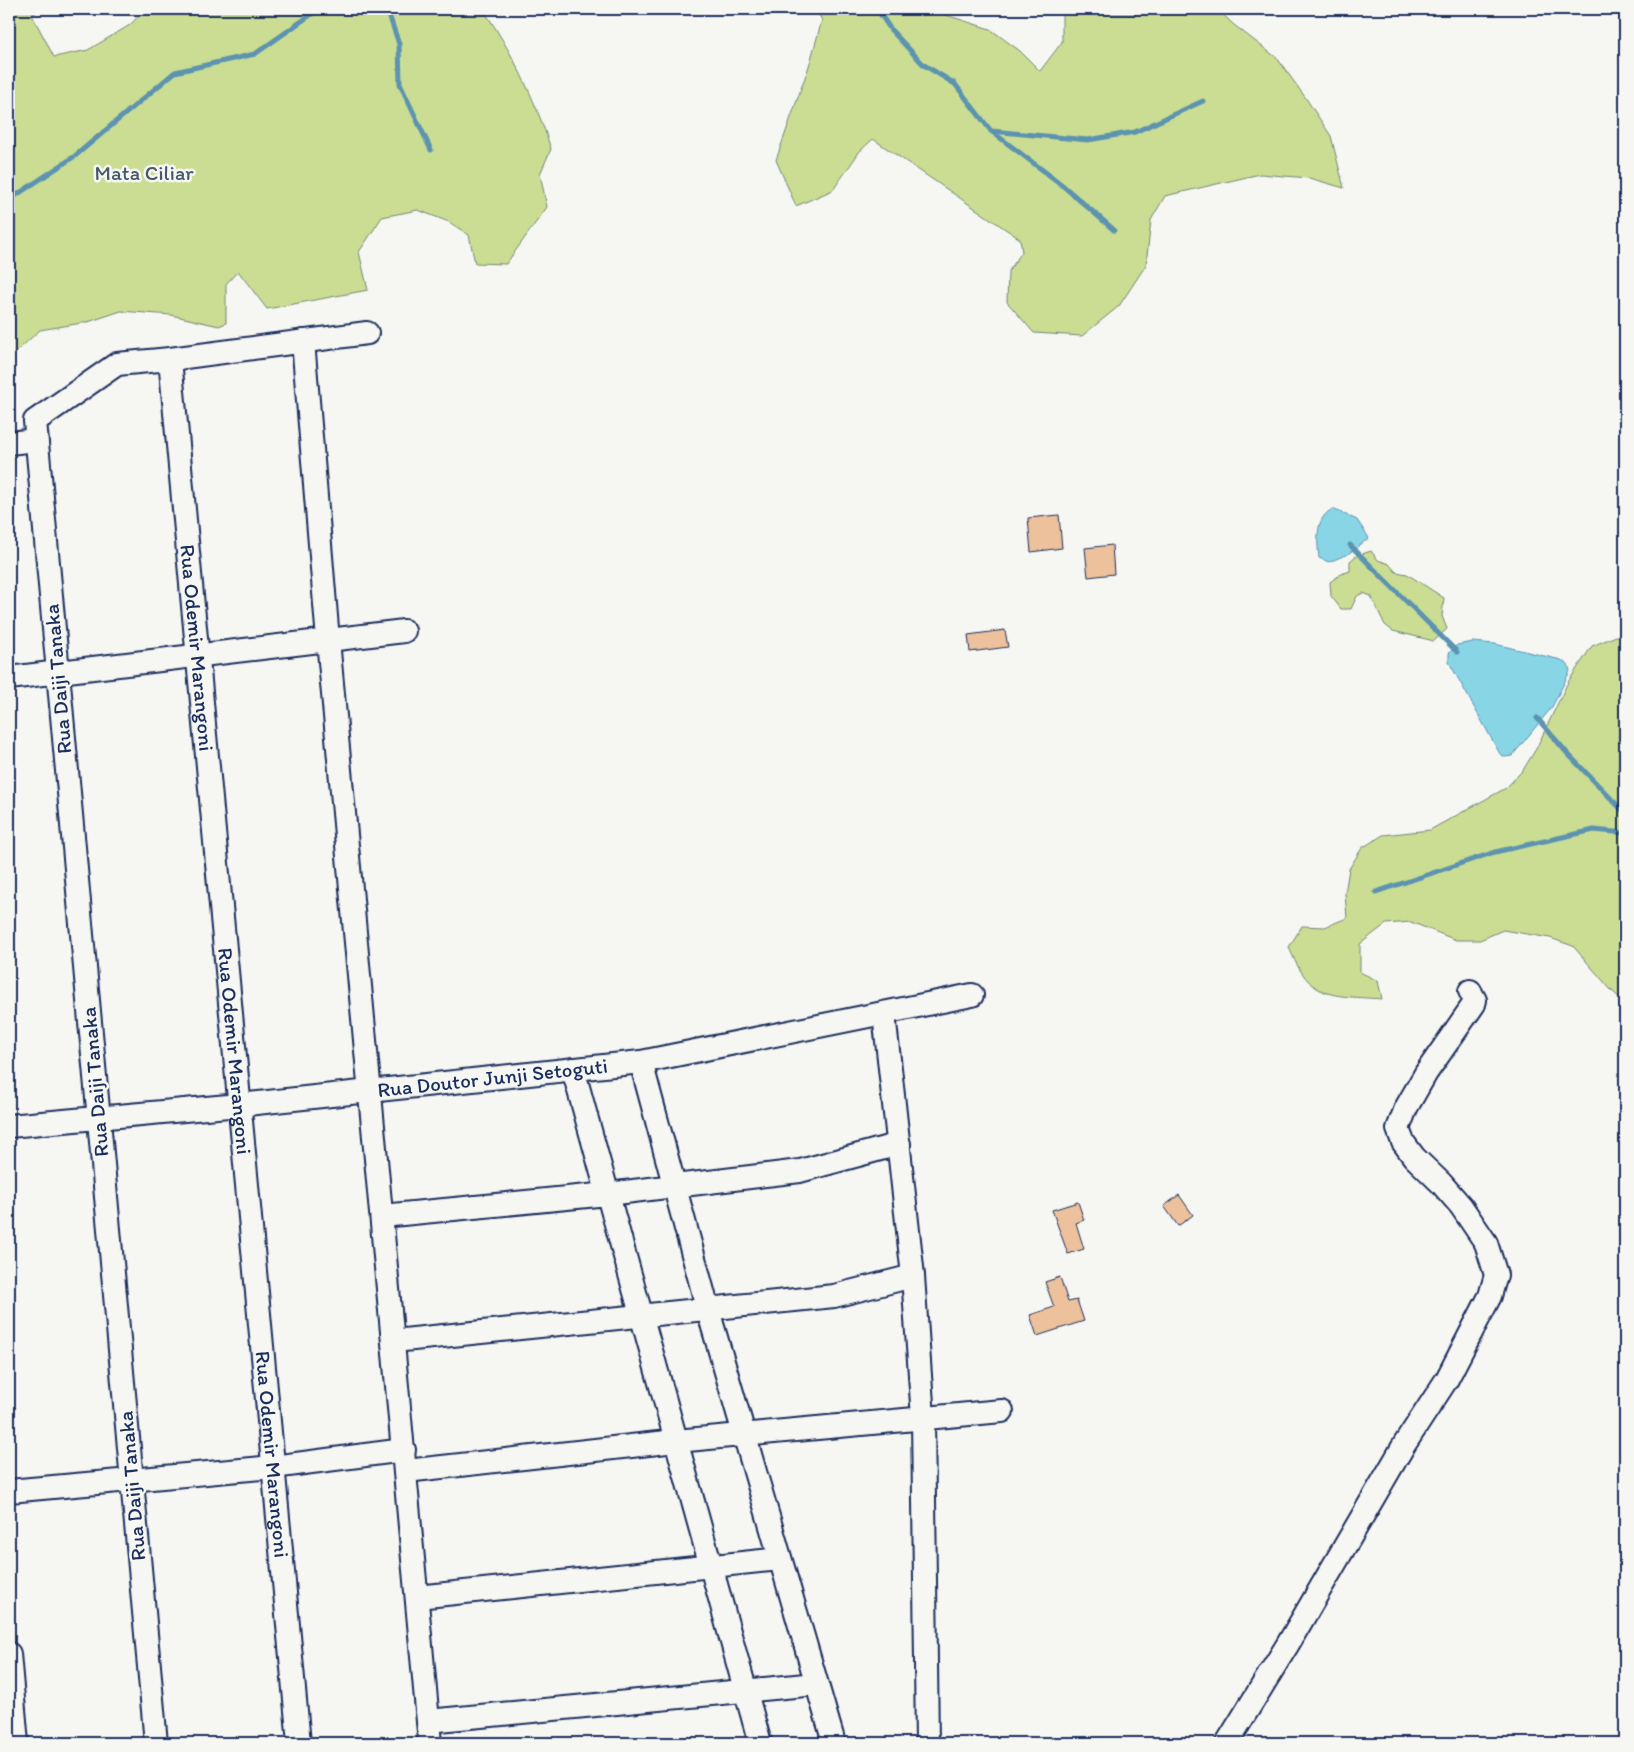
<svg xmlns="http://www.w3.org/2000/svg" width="1634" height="1752" viewBox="0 0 1634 1752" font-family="Itim,sans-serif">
<rect width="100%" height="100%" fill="#f6f6f2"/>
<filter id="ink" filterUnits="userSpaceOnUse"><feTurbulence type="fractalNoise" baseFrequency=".02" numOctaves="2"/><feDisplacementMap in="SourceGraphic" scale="10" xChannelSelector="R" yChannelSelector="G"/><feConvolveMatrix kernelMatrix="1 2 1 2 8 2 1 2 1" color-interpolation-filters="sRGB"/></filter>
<g filter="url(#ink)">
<g fill="#cadd92" stroke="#728678">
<path d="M9 9H41L32 15 54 57 88 50 130 25 145 9H483C512 52 535 98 551 149L540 174 547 207 506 264 475 263 469 235 449 222 418 210 382 217 359 252 368 290 267 309 238 271 226 284V323L219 326 171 315 121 311 88 322 40 330 9 358Z"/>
<polygon points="815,9 940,9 943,14 990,29 1020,51 1040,71 1062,42 1062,9 1217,9 1234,25 1277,58 1305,97 1331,136 1344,188 1309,178 1260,174 1165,196 1151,220 1146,265 1119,306 1082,336 1034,333 1007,302 1008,272 1022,252 1020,239 873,139 860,151 833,190 796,206 776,160 809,66 822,20"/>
<polygon points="1371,551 1378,560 1389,564 1396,572 1407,574 1444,598 1442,616 1447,629 1434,641 1393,631 1385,625 1371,596 1363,593 1357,596 1351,609 1341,609 1331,596 1330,582 1341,574 1350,571 1350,561 1356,556"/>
<path d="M1616 636 1625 638V1003L1611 990 1573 946 1550 938 1503 930 1480 940H1456L1411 922 1386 924 1360 944V972L1378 981 1382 999C1331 995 1310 1001 1289 947L1302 926 1325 927 1347 918 1345 893 1349 869 1362 848 1383 835 1430 830 1506 788 1523 770 1536 749 1568 682 1592 646Z"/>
</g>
<g fill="#88d5e6" stroke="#5c93b0">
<path d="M1333 509 1357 520 1369 538 1348 554 1329 562 1319 558C1317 540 1315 517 1333 509Z"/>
<polygon points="1473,642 1495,644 1561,660 1568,664 1570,671 1552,707 1512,756 1505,757 1500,754 1449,662 1449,653 1457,645"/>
</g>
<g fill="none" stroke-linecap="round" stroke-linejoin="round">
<g stroke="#5c93b0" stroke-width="5">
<polyline points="387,9 399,44 400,84 431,150"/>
<polyline points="877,9 891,30 924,65 955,84 991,131 1061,184 1114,230"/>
<polyline points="991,131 1088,140 1135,132 1203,101"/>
<polyline points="9,200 75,156 175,72 255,54 319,9"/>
<polyline points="1350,545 1457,652"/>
<polyline points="1537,718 1568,754 1625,813"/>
<polyline points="1376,892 1495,852 1594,830 1625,833"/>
</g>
</g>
<g fill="#ecc19b" stroke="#1b2f5e">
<polygon points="1059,515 1062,548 1031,552 1028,518"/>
<polygon points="1112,545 1114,574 1088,577 1085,548"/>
<polygon points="1005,630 1008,647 970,652 968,635"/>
<polygon points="1179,1195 1193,1215 1178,1226 1164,1206"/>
<polygon points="1078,1202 1084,1220 1076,1223 1084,1249 1068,1254 1052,1210"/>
<polygon points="1060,1277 1068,1302 1077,1300 1084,1321 1037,1336 1030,1315 1054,1307 1045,1282"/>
</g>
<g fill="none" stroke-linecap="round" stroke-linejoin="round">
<g stroke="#1b2f5e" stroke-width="26">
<g id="minor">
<polyline points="303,341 328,640 430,1743"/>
<path id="s1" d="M170 359 299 1743"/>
<polyline points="9,443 36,440"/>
<polyline points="9,678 404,631"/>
<polyline points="884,1014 913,1276 923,1418 927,1743"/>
<polyline points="641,1062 708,1310 834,1743"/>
<polyline points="573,1069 760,1743"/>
<path id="s2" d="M9 1126 239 1105 641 1062 972 995"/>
<polyline points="382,1216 608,1194 800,1171 899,1144"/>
<polyline points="394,1341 834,1296 913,1276"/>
<polyline points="406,1471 676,1441 1002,1411"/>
<polyline points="9,1491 273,1467 404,1450"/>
<polyline points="417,1597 780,1559"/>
<polyline points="9,1654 17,1743"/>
<polyline points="428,1721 816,1684"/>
<polyline points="156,1743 35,421 117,364 170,359 367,333"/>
<polyline points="1227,1743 1288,1644 1404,1445 1447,1379 1490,1296 1496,1275 1486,1243 1461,1206 1441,1183 1414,1157 1403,1142 1398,1129 1406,1108 1426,1073 1474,1004 1475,1000 1470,991"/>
</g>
</g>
<use href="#minor" stroke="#f6f6f2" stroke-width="22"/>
</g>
</g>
<g text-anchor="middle" stroke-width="5" stroke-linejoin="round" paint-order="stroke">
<g font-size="21" fill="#475a6b" stroke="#f6f6f2">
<text x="144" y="180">Mata Ciliar</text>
</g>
<g font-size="21" fill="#1b2f5e" stroke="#f6f6f2">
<text dy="7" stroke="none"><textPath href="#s1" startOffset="290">Rua Odemir Marangoni</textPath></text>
<text transform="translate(58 679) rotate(-95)" y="7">Rua Daiji Tanaka</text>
<text dy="7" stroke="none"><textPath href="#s1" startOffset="695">Rua Odemir Marangoni</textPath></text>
<text dy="7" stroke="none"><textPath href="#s2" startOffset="486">Rua Doutor Junji Setoguti</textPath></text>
<text transform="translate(95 1082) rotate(-95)" y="7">Rua Daiji Tanaka</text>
<text dy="7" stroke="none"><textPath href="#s1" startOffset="1100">Rua Odemir Marangoni</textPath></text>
<text transform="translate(132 1486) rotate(-95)" y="7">Rua Daiji Tanaka</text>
</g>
</g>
<rect width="1634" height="1752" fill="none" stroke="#f6f6f2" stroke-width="30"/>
<rect x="15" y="15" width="1604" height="1722" fill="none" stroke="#1b2f5e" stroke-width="2" filter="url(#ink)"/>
</svg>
